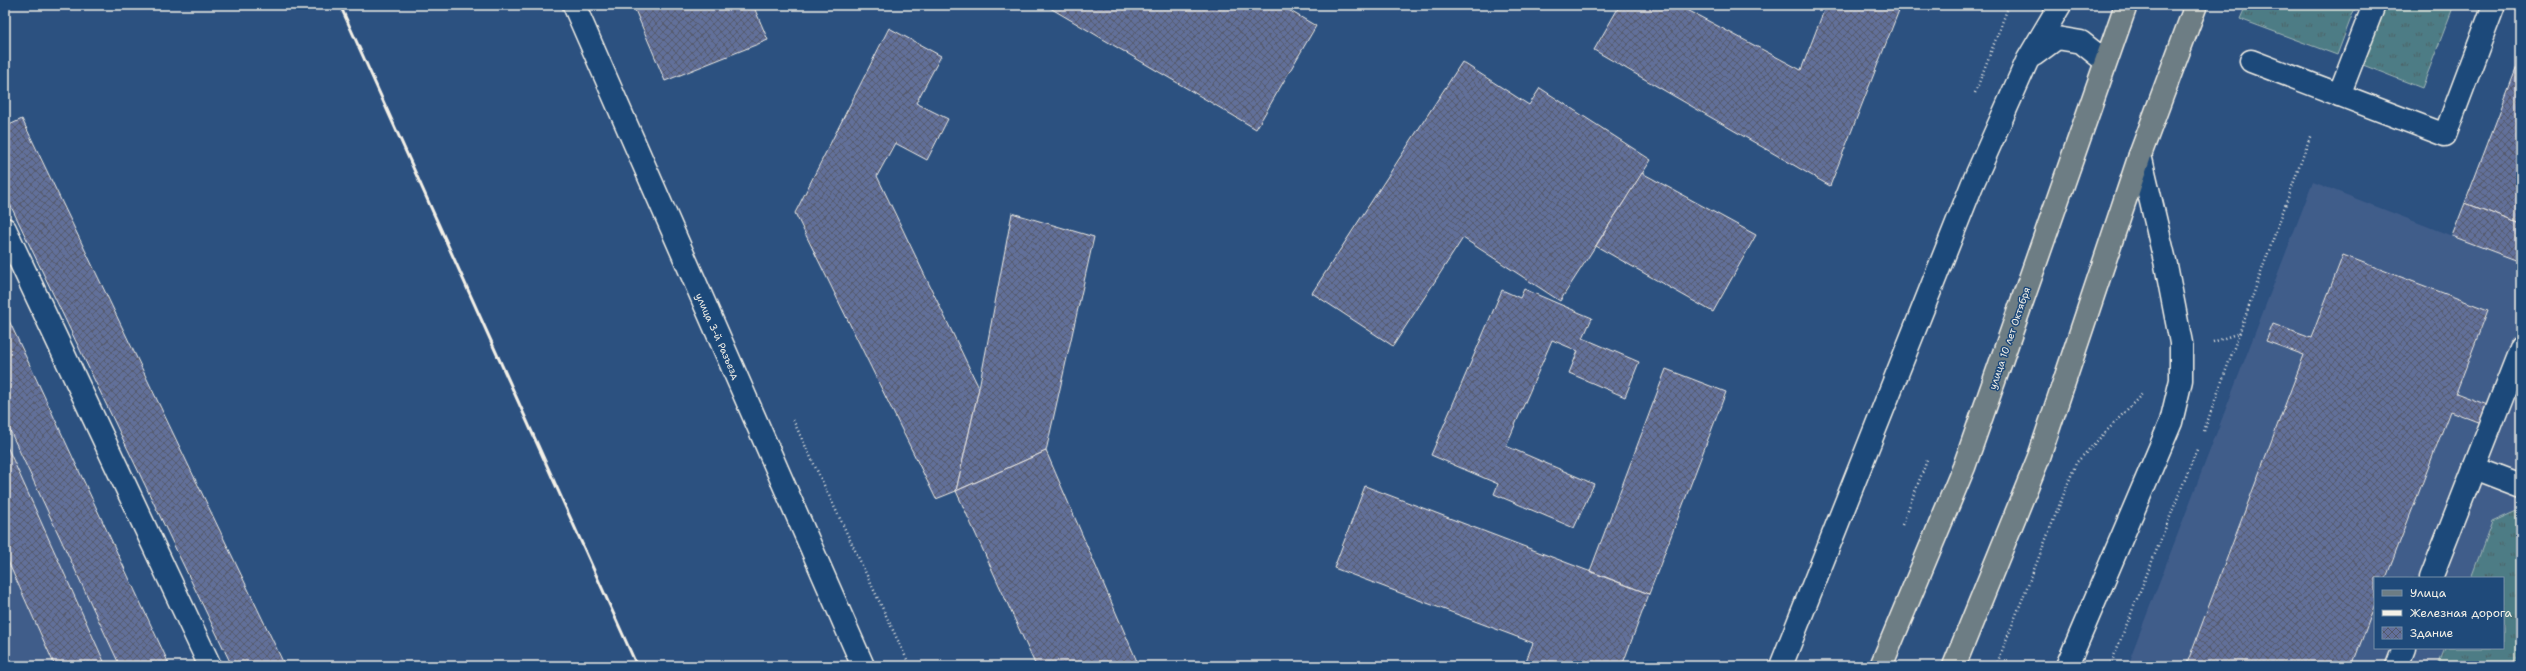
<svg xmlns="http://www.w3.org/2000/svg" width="2526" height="671" viewBox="0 0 2526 671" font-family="'Shantell Sans',sans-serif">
<defs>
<pattern id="grass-tufts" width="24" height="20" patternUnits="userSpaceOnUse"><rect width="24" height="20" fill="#4e7c85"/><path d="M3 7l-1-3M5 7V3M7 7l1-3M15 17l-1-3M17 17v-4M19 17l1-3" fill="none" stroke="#4c6266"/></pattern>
<pattern id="building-cross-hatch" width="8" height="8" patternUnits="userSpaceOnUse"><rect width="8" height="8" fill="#626f9a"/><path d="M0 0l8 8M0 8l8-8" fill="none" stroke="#545a6c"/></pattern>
</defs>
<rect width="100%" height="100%" fill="#2c5180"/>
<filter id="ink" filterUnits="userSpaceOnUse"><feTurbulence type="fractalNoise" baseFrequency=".025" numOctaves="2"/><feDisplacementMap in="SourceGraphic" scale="8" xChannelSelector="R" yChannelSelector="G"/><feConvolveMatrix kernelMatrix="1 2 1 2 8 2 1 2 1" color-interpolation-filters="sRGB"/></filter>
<g filter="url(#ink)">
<g fill="#405d8a" fill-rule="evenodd">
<path d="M2521 56V666H2127L2313 182 2452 236ZM2375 578H2503V648H2375Z"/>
<polygon points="5,420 120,666 5,666"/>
</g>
<g fill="url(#grass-tufts)" stroke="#a1b6b6">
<polygon points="2246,5 2356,5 2337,55 2240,19"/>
<polygon points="2386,5 2454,5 2422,88 2363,65"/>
<polygon points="2521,509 2521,666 2438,666 2445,648 2503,648 2503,578 2471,578 2492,522"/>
</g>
<g fill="url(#building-cross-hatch)" stroke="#f4f1e8">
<polygon points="633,5 753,5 768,40 665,81"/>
<polygon points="1045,5 1280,5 1316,26 1256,129"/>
<polygon points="1620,5 1678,5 1801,70 1826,5 1901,5 1830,186 1594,50"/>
<polygon points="889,28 941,56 916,103 948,119 927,160 895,143 877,176 979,388 956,491 936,499 795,213"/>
<polygon points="2521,56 2521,224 2465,203"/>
<polygon points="1462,62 1529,105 1540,88 1651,160 1560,301 1463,238 1393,346 1312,293"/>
<polygon points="22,119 285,666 232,666 5,194 5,127"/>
<polygon points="1642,173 1756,235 1713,312 1596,246"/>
<polygon points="2465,203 2521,224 2521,262 2452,236"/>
<polygon points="1012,213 1094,237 1046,451 956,491 979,388"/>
<polygon points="2343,255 2488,310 2456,393 2490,406 2484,424 2450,411 2386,578 2375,578 2375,605 2352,666 2186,666 2304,355 2266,341 2273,324 2311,338"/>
<polygon points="1524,289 1592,318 1583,338 1639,362 1625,397 1569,373 1578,351 1552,340 1506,446 1594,484 1574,528 1494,494 1498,484 1431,455 1502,290 1520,298"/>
<polygon points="5,312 170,666 120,666 5,420"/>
<polygon points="1666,369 1726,392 1649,594 1590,571"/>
<polygon points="5,442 106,666 55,666 5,555"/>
<polygon points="1046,451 1139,666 1036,666 956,491"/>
<polygon points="1365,486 1649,594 1622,666 1524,666 1533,643 1334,568"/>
</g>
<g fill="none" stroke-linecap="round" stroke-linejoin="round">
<g stroke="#f4f1e8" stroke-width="25">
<g id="service">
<polyline points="2251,61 2445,135 2494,5"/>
<polyline points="2339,95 2374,5"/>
<polyline points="5,229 210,666"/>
<polyline points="2474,468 2521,486"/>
<polyline points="2431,578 2521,348"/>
<polyline points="2397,666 2404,648"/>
</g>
</g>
<g stroke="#f4f1e8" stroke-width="25">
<g id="secondary">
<polyline points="574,5 863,666"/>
<polyline points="2034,55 2057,38 2081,42 2105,61"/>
<polyline points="1781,666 1972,185 2028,59 2060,5"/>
<polyline points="2067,666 2171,422 2181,380 2181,343 2166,265 2140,155"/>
</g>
</g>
<g stroke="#f4f1e8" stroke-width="25">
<g id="primary">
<polyline points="1881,666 1964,467 2126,5"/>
<polyline points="1954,666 2039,457 2140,155 2196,5"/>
</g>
</g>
<g stroke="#f4f1e8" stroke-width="2.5" stroke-dasharray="1 3" stroke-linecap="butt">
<polyline points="1975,93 2009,5"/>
<polyline points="2213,342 2242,332"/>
<polyline points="793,420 910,666"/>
<polyline points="2204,431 2311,134"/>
<polyline points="1902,525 1928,458"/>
<polyline points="1996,666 2076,463 2143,393"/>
<polyline points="2110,666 2198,447"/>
<polyline points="2516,666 2521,653"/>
</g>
<use href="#service" stroke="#1f4a7a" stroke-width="22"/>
<use href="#secondary" stroke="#1f4a7a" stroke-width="22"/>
<use href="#primary" stroke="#6d7d84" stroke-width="22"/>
<polyline stroke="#f4f1e8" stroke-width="3" points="340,5 637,666"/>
</g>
</g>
<g text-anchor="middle" stroke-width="3" stroke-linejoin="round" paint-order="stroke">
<g font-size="10" fill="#f4f1e8" stroke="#1f4a7a">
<text transform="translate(718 336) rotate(66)" y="4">улица 3-й Разъезд</text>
<text transform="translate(2009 338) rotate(-71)" y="4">улица 10 лет Октября</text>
</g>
</g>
<rect width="2526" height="671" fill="none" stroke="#1f4a7a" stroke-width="20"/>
<rect x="10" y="10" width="2506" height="651" fill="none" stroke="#f4f1e8" stroke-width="1.5" filter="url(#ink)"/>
<rect x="2374" y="577" width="130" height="72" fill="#1f4a7a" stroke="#748da6"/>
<rect x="2382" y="590" width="20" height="6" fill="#6d7d84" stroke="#748da6"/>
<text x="2410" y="597" font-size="12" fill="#f4f1e8">Улица</text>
<rect x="2382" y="610" width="20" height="6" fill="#f4f1e8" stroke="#748da6"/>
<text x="2410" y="617" font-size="12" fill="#f4f1e8">Железная дорога</text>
<rect x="2382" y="627" width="20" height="12" fill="url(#building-cross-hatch)" stroke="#748da6"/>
<text x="2410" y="637" font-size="12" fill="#f4f1e8">Здание</text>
</svg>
